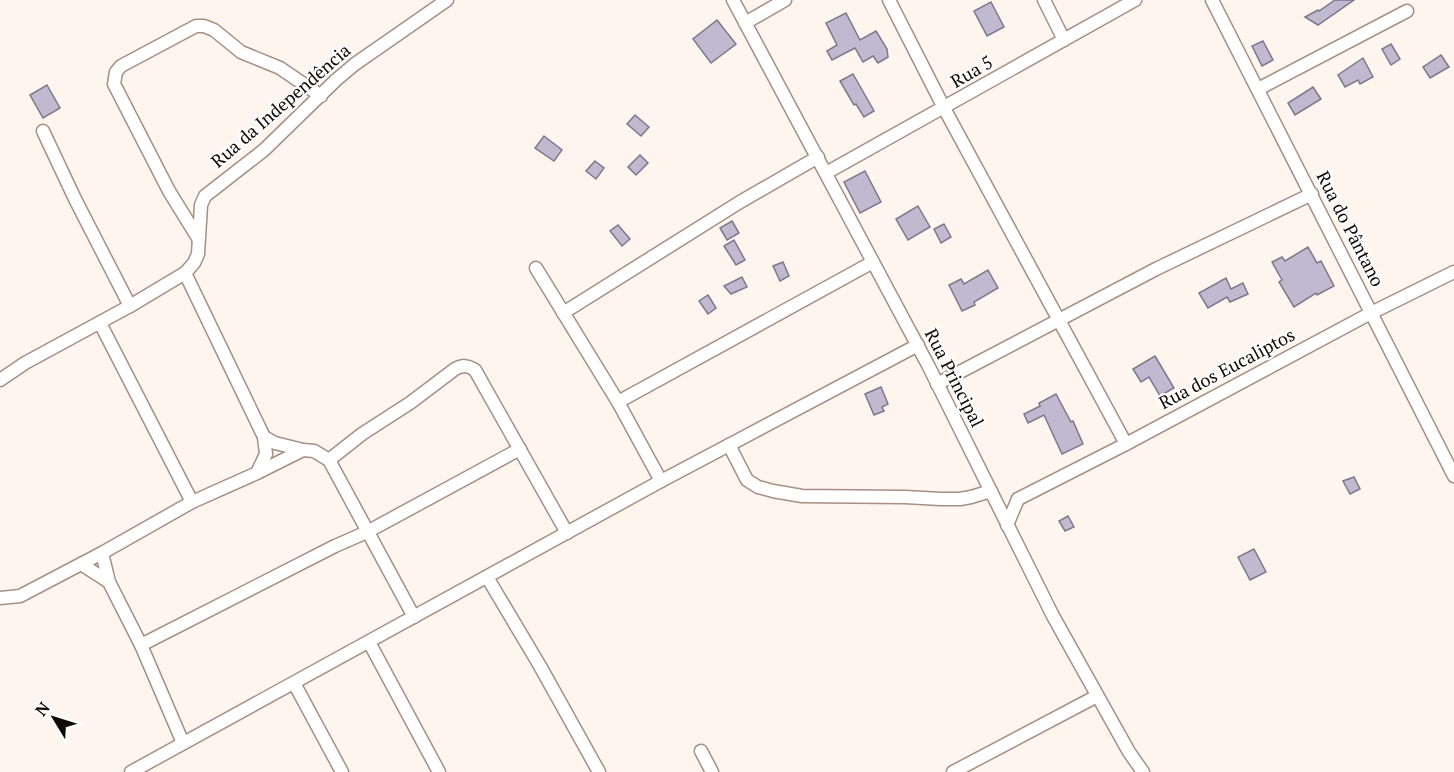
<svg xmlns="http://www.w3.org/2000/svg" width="1454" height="772" viewBox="0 0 1454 772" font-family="'PT Serif',serif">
<rect width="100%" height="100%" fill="#fff5ef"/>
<g fill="#c1b9cf" stroke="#7e778b" stroke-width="1.5">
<polygon points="1335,0 1354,0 1318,25 1305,17 1318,10 1319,11"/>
<polygon points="991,2 1004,27 987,36 974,11"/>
<polygon points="846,13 860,40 876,31 887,49 888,57 878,63 873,56 863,62 855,48 832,60 827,51 837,45 826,23"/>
<polygon points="717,20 736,44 711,63 693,39"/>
<polygon points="1263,41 1273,60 1262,66 1252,46"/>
<polygon points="1391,44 1400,59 1391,65 1382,49"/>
<polygon points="1441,55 1449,67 1430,78 1423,67"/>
<polygon points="1363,58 1373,77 1360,84 1358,80 1345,87 1338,75"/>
<polygon points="853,74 874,111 864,117 856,104 854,105 840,81"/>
<polygon points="47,85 60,108 43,118 30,95"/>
<polygon points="1313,87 1321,99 1295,115 1288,103"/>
<polygon points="635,115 649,127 641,136 627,124"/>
<polygon points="544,136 562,150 554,161 535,148"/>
<polygon points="640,155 648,163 636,175 628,167"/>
<polygon points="595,161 604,168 596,179 586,171"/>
<polygon points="865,171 881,202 860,213 844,182"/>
<polygon points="918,206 930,227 908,240 896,219"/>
<polygon points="732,221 739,233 727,240 720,228"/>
<polygon points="944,224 951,237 941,243 934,229"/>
<polygon points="618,225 630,239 622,246 610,231"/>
<polygon points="734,240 745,260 736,265 724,246"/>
<polygon points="1308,247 1317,263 1321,261 1334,286 1317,295 1316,293 1294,307 1279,282 1282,280 1272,262 1282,257 1285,261"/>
<polygon points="783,262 789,276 780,281 773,266"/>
<polygon points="988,270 998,288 974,302 975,305 962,311 949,285 961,279 964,284"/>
<polygon points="742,277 747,287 731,294 724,286"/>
<polygon points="1226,278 1231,289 1243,283 1248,294 1230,302 1227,297 1208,308 1199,293"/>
<polygon points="708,295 716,308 708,314 699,301"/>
<polygon points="1155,356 1174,388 1160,396 1149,377 1141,382 1133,369"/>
<polygon points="881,387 888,404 882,407 884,411 874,415 865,394"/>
<polygon points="1056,394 1071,422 1073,421 1083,444 1062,454 1044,415 1028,423 1024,414 1040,406 1039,403"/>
<polygon points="1354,477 1360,489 1350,494 1343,481"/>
<polygon points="1068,516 1074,527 1065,531 1059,521"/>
<polygon points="1254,549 1266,572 1250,580 1238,557"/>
</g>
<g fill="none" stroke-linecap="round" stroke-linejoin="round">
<g stroke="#a59083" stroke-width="15">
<g id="street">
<polyline points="733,0 928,365 1053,616 1129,752 1143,772"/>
<polyline points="889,0 944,108 1126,444"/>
<polyline points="1044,0 1064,40"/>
<polyline points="1212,0 1454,476"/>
<polyline points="745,23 785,0"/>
<polyline points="1258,89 1407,11"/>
<polyline points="43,131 75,199 130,306"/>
<polyline points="826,173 1135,0"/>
<polyline points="198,238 169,191 114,84 116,72 121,66 196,26 204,26 214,30 241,52 280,68 321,96"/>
<polyline points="536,268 618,402 661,481"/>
<polyline points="185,273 264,437 266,454 257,473"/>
<polyline points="563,313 740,202 818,157"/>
<polyline points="100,323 192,502"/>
<polyline points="0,380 25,363 130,306 185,273 194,263 198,254 201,205 205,196 264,150 336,80 355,64 447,0"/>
<polyline points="937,384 1156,269 1312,194"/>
<polyline points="618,402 873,262"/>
<polyline points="264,437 275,443 303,450 314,451 329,460 414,617"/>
<polyline points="729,445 747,480 758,487 773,491 802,496 905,497 941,499 960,499 971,497 991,491"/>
<path d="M329 460 362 434 410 403 455 369C463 365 467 365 475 370L567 533"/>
<polyline points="1018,499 1126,444 1371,313 1454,272"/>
<polyline points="1007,525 1018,499"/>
<polyline points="102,553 109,582 141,645 183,743"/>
<polyline points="81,564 109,582"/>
<polyline points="487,577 540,666 599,772"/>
<polyline points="0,598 20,596 102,553 192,502 257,473 303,450"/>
<polyline points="369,642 439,772"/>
<polyline points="141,645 335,546 367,532 520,449"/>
<polyline points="294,683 342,772"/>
<polyline points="701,751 712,772"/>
<polyline points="131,772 661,481 918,345"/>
<polyline points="953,772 1097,696"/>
</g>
</g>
<use href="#street" stroke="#fff" stroke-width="12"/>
</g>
<g text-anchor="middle" stroke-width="4.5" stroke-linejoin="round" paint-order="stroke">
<g font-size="18" fill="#110a06" stroke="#fff">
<text transform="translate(972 72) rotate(-30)" y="6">Rua 5</text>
<text transform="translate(281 106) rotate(-41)" y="6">Rua da Independência</text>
<text transform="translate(1350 229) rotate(63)" y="6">Rua do Pântano</text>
<text transform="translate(1227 369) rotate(-28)" y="6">Rua dos Eucaliptos</text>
<text transform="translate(954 378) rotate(63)" y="6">Rua Principal</text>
</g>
</g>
<g transform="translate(54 718) rotate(308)" stroke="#ffffff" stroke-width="4.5" paint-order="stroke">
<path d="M0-4.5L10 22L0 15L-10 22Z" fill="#110a06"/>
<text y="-9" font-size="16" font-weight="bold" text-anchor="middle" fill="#110a06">N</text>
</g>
</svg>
